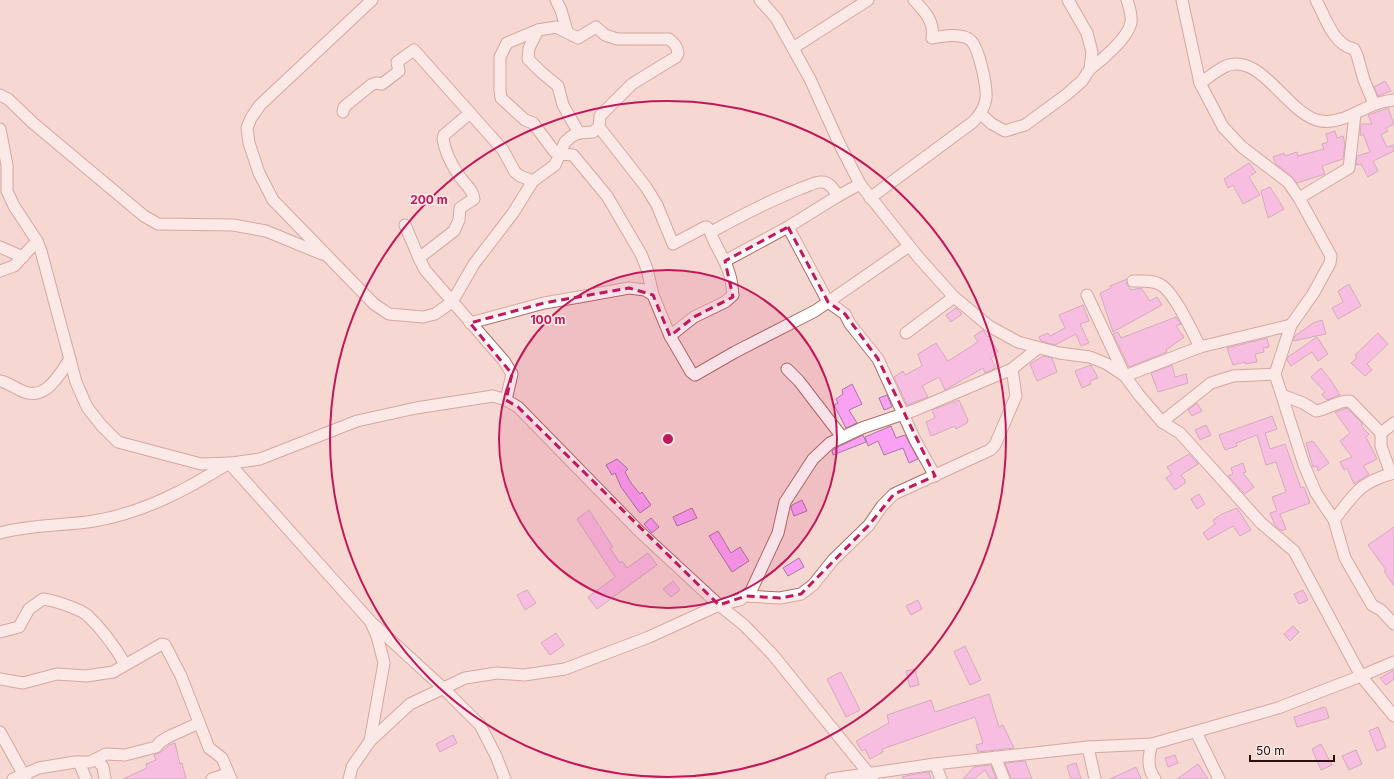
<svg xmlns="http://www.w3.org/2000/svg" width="1394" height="779" viewBox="0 0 1394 779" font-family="Inter,sans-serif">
<rect width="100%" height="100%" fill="#f5d7d2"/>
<g fill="#faa1f4" stroke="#a777a4">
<polygon points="1385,81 1391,91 1378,96 1374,87"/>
<polygon points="1388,108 1394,124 1386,128 1388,131 1381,135 1387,147 1394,145 1394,151 1373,161 1378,171 1368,177 1361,164 1356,165 1357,156 1370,152 1363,134 1360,136 1361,124 1372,124 1368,115"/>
<polygon points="1335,131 1337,138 1343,136 1345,144 1343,159 1322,166 1325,174 1297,183 1292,177 1276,164 1273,157 1284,153 1285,156 1297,152 1298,156 1324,149 1322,144 1328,142 1326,134"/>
<polygon points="1249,163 1256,172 1249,177 1260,195 1243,204 1233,185 1228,188 1224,179"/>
<polygon points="1270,187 1284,209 1268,218 1261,191"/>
<polygon points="1127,279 1127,284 1131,290 1141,288 1150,301 1157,297 1162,305 1113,332 1100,293 1111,288 1110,286"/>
<polygon points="1349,284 1361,306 1338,319 1332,308 1343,302 1338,291"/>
<polygon points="1083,305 1089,321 1080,324 1089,343 1081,346 1076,334 1055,345 1041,341 1039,337 1048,333 1050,336 1065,328 1059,315"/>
<polygon points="956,308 962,314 951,322 946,315"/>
<polygon points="1176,317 1181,324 1176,326 1184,337 1166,350 1167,352 1129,367 1113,334 1118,332 1121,338"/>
<polygon points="1322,320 1326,334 1293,341 1295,336 1313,323"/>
<polygon points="983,330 988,337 989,336 998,352 990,359 992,360 996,368 985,373 983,368 945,390 939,377 922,386 928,397 907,405 894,377 903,371 905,375 922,366 918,354 936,343 948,361 978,342 974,336"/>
<polygon points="1378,333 1388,344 1367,364 1372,370 1365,376 1351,363 1357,358 1355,355"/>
<polygon points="1317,337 1328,354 1318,361 1312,352 1291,366 1287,360 1288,357"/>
<polygon points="1267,338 1269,347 1263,348 1264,352 1255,354 1257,362 1245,364 1245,362 1233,365 1227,348"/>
<polygon points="1043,356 1052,358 1057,372 1037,381 1030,364"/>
<polygon points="1091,365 1098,378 1090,381 1091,384 1082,388 1075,371"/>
<polygon points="1172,365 1175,377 1186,374 1188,383 1158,392 1151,373"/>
<polygon points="1321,368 1330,379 1340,395 1327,400 1323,396 1322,394 1325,392 1311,377"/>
<polygon points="852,384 862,404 849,410 857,423 846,428 834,405 838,403 836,399 843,394 842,390"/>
<polygon points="887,395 892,407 884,410 879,398"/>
<polygon points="959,400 968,420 967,423 956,429 955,426 931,436 926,422 935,418 932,410"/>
<polygon points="1197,403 1202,411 1192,416 1188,410"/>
<polygon points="1347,408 1363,424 1361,426 1369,434 1366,437 1377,459 1363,466 1369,474 1354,484 1347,468 1344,470 1340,462 1352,457 1340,441 1350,433 1335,412"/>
<polygon points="1272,416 1277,429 1265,433 1270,449 1285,444 1301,488 1304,487 1310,503 1280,514 1286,529 1282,531 1275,525 1270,513 1277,511 1272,497 1286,492 1276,462 1266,465 1257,435 1236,443 1237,446 1225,450 1219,435"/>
<polygon points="1206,425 1211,435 1200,440 1195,430"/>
<polygon points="891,426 896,438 905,435 918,459 909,463 903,448 884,455 878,441 868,446 865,437"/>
<polygon points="863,435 866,442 833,455 832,451 834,449"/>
<polygon points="1313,441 1329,463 1318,471 1317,466 1313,467 1306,443"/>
<polygon points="1189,454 1198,464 1181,475 1185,480 1185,483 1175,490 1166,478 1172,474 1167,467"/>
<polygon points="617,459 628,469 625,472 631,483 640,494 642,492 651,505 640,513 621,487 615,473 612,475 606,465"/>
<polygon points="1243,463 1246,472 1243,473 1254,487 1245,494 1228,476 1233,474 1231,468"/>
<polygon points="1199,494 1205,504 1197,509 1191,499"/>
<polygon points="802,500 807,511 794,516 791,508 792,505"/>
<polygon points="692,508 697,518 677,526 673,517"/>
<polygon points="1237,508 1251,530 1240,536 1233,526 1208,540 1203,533 1215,524 1213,520 1222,514"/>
<polygon points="589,510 613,547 610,548 620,563 622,561 627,568 648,553 657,565 597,609 588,597 615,577 577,519"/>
<polygon points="651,518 659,527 652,533 644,524"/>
<polygon points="1394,527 1394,586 1384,571 1386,570 1368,545"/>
<polygon points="718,531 731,553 740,547 749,561 732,572 709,536"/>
<polygon points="799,558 804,567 788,576 783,568"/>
<polygon points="673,581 680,590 671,597 663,589"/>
<polygon points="527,590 536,603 525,610 517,595"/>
<polygon points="1303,590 1308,600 1299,604 1294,594"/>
<polygon points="918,600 922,609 911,615 906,606"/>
<polygon points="1293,626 1299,632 1290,641 1284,634"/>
<polygon points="556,633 564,645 550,655 541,643"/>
<polygon points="965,646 981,680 970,685 954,652"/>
<polygon points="915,669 919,685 910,687 906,671"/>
<polygon points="1394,670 1394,679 1386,685 1380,678"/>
<polygon points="841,672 860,710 846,717 827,679"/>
<polygon points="989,694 999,727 1003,725 1014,748 978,752 976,745 983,743 975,717 882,749 883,752 870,759 865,749 862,751 856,741 889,723 887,715 931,700 935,712"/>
<polygon points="1324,707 1326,708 1329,718 1297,727 1294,717"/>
<polygon points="1378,727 1386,747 1377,751 1369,731"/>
<polygon points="453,735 457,743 440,752 436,744"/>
<polygon points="175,743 180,764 182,763 186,779 123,779 147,768 146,764 156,760 154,755 161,752 169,745"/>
<polygon points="1321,744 1332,765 1321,770 1312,749"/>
<polygon points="1356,750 1362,764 1349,770 1342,756"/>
<polygon points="1175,755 1178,763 1168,767 1165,758"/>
<polygon points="1025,761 1032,779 1011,779 1005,763"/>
<polygon points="1076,763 1081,779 1071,779 1067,766"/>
<polygon points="1198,764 1208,779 1177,779"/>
<polygon points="991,765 996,779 990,779 985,770 974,779 963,779 974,767"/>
<polygon points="1136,767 1141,779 1110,779"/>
<polygon points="929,772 931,779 903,779 902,777 910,775"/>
</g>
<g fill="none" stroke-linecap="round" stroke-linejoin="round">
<g stroke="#af6e64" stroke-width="13">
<g id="minor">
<polyline points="372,0 260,105 251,118 247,128 249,143 259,173 273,200 374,304 389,314 423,317 435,314 452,302 474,264 513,213 533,181"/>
<polyline points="556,0 561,10 567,31"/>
<polyline points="760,0 776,18 810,79 839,143 860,184 919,258 954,297 989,326 1018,342 1059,353 1090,357 1107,364 1125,376 1139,395 1162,422 1180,433 1261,523 1294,551 1361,676 1394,662"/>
<polyline points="1182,0 1200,83 1223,127 1242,147 1288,182 1299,198 1331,256 1330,263 1313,294 1291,325 1275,374 1304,465 1316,493 1334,520 1345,558 1372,605 1381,610 1394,624"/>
<path d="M1316 0C1325 16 1333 45 1354 49L1357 55 1364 80 1374 104"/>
<polyline points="538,30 529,48 528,59 541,72 558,86 563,105 579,133"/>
<polyline points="793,48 868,0"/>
<path d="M1090 69C1102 60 1129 37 1131 22 1132 15 1129 6 1127 0"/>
<path d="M1200 83C1208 78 1217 70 1226 66 1262 52 1288 116 1321 121 1340 124 1357 111 1373 105 1380 102 1387 101 1394 100"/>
<polyline points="0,95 8,99 33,123 144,216 158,224 233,225 266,231 322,254"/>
<path d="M343 112 344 107 371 85 376 83 382 84 399 71 397 62 414 50 503 150 515 172 520 176 533 181 555 165 565 142 572 136 579 133 593 132 599 127 600 116 632 84 676 57 678 53C677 46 674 43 669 39H617L605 35 596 27 578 38 556 27 538 30 507 43 500 57V90L501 98 525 120 533 123 554 151 559 154 573 155 607 196 641 254 647 269 653 295"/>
<path d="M470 113 444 135 443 139C445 152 453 167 460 177 465 184 473 190 474 199L460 208 459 220 454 231 419 258 425 270 504 361 512 374 506 400"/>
<polyline points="981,114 992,124 1005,131 1025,125 1066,95 1082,81 1090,69 1092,52 1087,33 1068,0"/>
<path d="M599 127 646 187 657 205 673 244 705 227H707L710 231H713C742 215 771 200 802 188 808 186 816 181 822 182 830 182 834 190 838 196L860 184"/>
<polyline points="0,129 7,165 7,191 14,206 37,241 41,251 76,382 87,407 101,425 118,442 201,464 232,463 260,459 357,421 416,408 493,396 506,400 518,407 639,531 719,605 744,625 773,655 873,779"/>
<path d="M870 198 973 122C979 116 985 107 986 98 987 87 979 45 969 39 958 33 943 36 932 38 935 21 924 11 914 0"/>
<polyline points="1299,198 1349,168 1355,114"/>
<polyline points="405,225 419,258"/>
<polyline points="788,227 828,302 845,314 850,324 878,359 915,440 935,476"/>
<polyline points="0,247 23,257"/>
<polyline points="725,261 788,227 838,196"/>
<polyline points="0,271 14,266 37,241"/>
<path d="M1133 281C1142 281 1153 280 1161 285 1174 292 1193 333 1200 347"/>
<polyline points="1087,295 1125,376 1200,347 1291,325"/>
<polyline points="470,323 544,303 579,297 629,288 645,290 653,295 670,336 691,372 695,375 735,352 815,311 909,246"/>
<polyline points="906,333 954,297"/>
<path d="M670 336 694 317 725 302 733 295C732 289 732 282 730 276 726 259 715 247 710 231"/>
<polyline points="787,369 799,381 842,437"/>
<path d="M0 381C6 382 14 387 20 390 44 403 58 377 70 359"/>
<path d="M1282 395 1303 403 1316 411C1329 409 1338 400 1350 401L1381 433"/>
<polyline points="1162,422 1211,383 1233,376 1275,374"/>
<polyline points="1391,474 1381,446 1381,433 1394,423"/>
<path d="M1334 520C1355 493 1360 482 1394 473"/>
<path d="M0 533C32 524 63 526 94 521 143 513 188 489 229 463L371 622 443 688 480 725 496 756 505 779"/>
<polyline points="746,596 780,598 801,594 813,585 833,560 869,525 882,506 894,494 990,450 995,445 1016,396 1012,369"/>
<path d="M0 632 19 627 29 609 43 599C53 600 80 609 87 615 102 629 115 647 125 664"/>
<polyline points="0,679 23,683 57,674 86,676 113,672 162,644 165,645 181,676 209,748 222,758 231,779"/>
<polyline points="0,732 26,779"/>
<polyline points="1196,732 1219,779"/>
<polyline points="370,741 410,704 465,678 497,673 524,675 565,669 649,637 719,605 740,600 751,591 778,533 785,502 813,459 830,443 862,428 915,410 1012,369 1038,348"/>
<path d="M1152 744C1148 757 1147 768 1155 779"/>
<polyline points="1088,747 1095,779"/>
<polyline points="995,757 1004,779"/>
<polyline points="96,759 103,767 105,779"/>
<polyline points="79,762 86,779"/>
<polyline points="935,764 941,779"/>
<polyline points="13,779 39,768 75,762 90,762 106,754 125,755 156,747 160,742 168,737 199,723"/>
<polyline points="212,779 227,774"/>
<polyline points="349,779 352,767 370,741 384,663 377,636 372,625"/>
<polyline points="831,779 935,764 1088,747 1152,744 1278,708 1361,676 1394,716"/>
</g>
</g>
<use href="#minor" stroke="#fff" stroke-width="11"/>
</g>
<path d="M0 0H1394V779H0ZM788 227 828 302 845 314 878 359 935 476 894 494 869 525 801 594 780 598 746 596 719 605 518 407 506 400 512 374 470 323 544 303 629 288 653 295 670 336 694 317 733 297 725 261Z" fill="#f5d7d2" fill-opacity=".55" fill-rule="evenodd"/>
<path fill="none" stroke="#c2185b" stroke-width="3" stroke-dasharray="8 5" stroke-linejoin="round" d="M788 227 828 302 845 314 878 359 935 476 894 494 869 525 801 594 780 598 746 596 719 605 518 407 506 400 512 374 470 323 544 303 629 288 653 295 670 336 694 317 733 297 725 261Z"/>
<circle cx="668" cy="439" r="169" fill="#c2185b" fill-opacity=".12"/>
<g fill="none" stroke="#c2185b" stroke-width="2">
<circle cx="668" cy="439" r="169"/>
<circle cx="668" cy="439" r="338"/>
</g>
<circle cx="668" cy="439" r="6" fill="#c2185b" stroke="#f7e8e6" stroke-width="2"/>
<g font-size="12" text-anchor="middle" font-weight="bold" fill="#c2185b" stroke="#f7e8e6" stroke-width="3.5" stroke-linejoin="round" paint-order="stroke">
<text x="429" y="204">200 m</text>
<text x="548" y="324">100 m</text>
</g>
<path d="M1250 755v6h84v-6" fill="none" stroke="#2b120e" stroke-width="2"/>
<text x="1256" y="755" font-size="12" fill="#2b120e" stroke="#f7e8e6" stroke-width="3" paint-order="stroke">50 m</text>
</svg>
